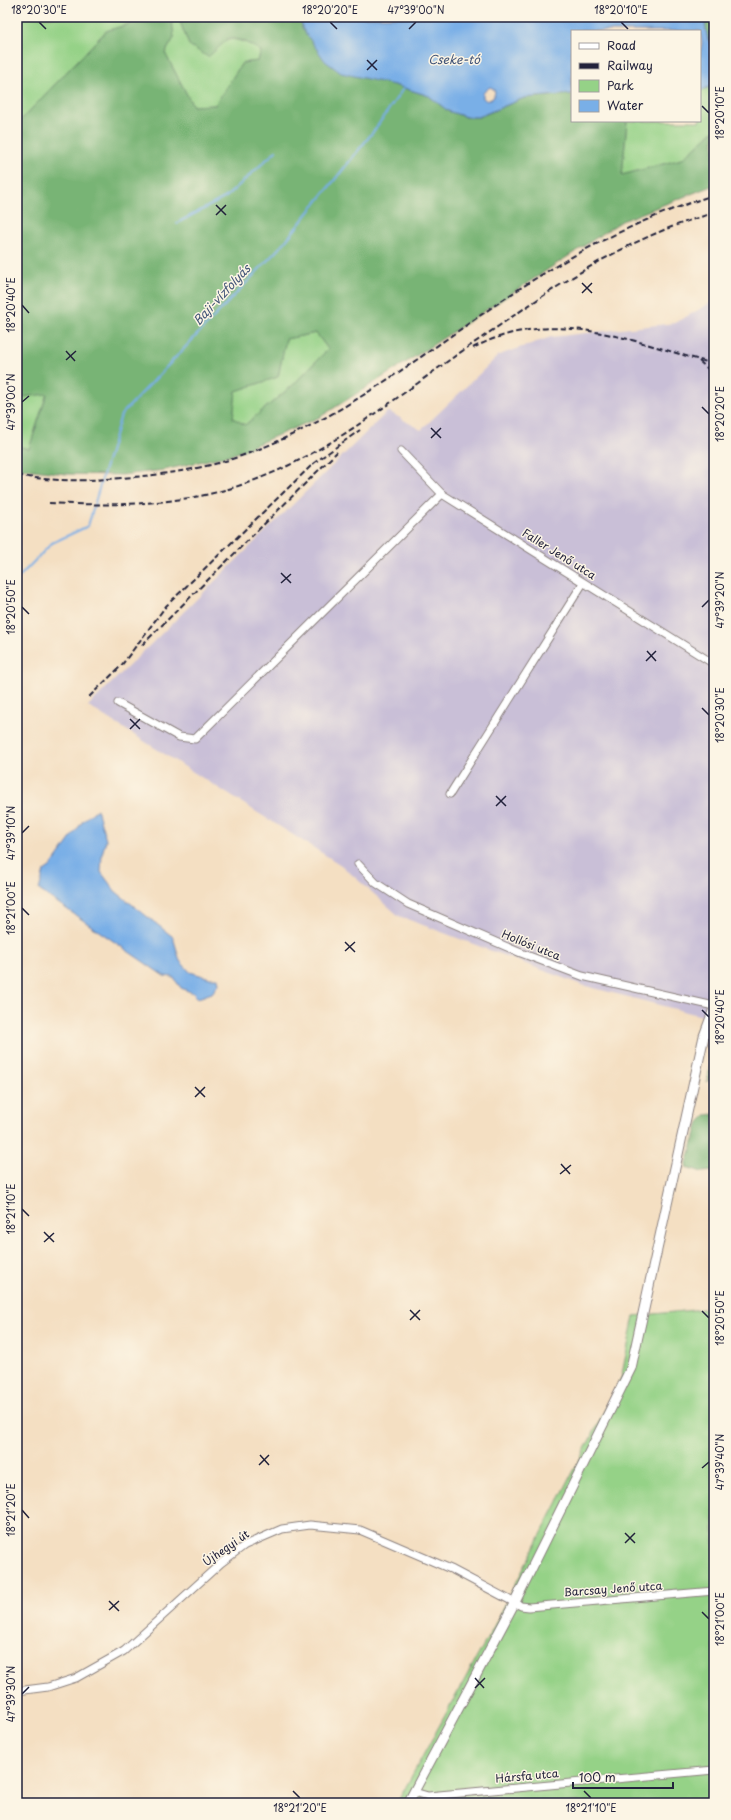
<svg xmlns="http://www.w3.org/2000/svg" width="731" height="1820" viewBox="0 0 731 1820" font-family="'Playpen Sans',sans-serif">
<rect width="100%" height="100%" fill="#fcf5e5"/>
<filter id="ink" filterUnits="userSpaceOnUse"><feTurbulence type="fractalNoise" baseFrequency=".025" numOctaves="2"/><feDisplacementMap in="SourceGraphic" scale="8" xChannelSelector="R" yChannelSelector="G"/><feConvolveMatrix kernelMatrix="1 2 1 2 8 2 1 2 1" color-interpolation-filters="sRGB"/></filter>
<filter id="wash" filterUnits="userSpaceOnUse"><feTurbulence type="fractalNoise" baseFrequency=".012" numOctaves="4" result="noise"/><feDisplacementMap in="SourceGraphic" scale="16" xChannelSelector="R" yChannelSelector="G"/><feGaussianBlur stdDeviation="0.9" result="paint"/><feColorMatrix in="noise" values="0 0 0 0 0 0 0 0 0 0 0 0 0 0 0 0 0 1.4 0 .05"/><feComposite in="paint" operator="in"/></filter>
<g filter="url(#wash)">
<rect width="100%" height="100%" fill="#f4dfc2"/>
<polygon fill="#c9bfd7" points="714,301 714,1009 710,1018 582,985 399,916 341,865 88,706 388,411 421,430 499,355 551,337 675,323"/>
<g fill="#95d287" stroke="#5c7a61">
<polygon points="17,17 153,17 106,31 17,124"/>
<path d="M171 17 179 19 189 45C222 39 230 33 261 50L258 61 242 63 215 105 193 106 165 53 174 38Z"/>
<polygon points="714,85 714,130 682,159 622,175 627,121 700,121 700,91"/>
<polygon points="316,333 328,349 293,385 245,425 233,418 236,391 278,377 286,339"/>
<polygon points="47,393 29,449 17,446 17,398"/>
<polygon points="714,1308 714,1803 397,1803 493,1628 621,1379 634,1316"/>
</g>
<g fill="#78b474" stroke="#4d6b58" fill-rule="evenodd">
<path d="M153 17H301L302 28 394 85 429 96 448 111 466 117H479L524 98 572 94V121H627L622 175 682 159 714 130V185L622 221 419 354 320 417 234 454 164 470 122 475 66 474 17 468V446L29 449 47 394 17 398V124L106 31ZM172 18 179 19 189 45 208 57 229 38 244 41 261 51 258 61 242 63 215 105 193 106 165 53 174 38ZM316 333 328 349 293 385 245 425 233 418 236 391 278 377 286 339Z"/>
<path d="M709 20H714V46C707 39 706 33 705 24Z"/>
<polygon points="714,1046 714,1075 707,1082"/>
<polygon points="714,1114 714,1171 702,1172 686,1167 699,1122 706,1115"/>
</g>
<g fill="#79afe7" stroke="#4e6891" fill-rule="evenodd">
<path d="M301 17H714V20H709L705 24 708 40 714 46V85L700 91V53L702 43 700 31H572V94L524 98 478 117H466L448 111 429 96 423 94 394 85 341 73 325 61 302 28ZM490 87 494 89 495 93 493 98 487 101 483 98V93Z"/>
<polygon points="97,809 106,840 102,854 101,872 115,891 173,937 180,961 190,972 210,978 218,978 219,984 212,993 198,998 193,993 181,988 173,977 164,976 39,890 44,871 51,866 83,821"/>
</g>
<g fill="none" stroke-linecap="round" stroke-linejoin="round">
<g stroke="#79afe7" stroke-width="2">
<polyline points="177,223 226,197 276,151"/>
<polyline points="17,579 52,543 88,526 121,415 284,243 373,132 405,86"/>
</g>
</g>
</g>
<g filter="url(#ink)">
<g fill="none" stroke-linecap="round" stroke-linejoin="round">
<g stroke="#8b807e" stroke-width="9">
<g id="minor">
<polyline points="401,451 442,494 714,664"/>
<polyline points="118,703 179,737 195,739 442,494"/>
<polyline points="450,794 583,583"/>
<polyline points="358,864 376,883 408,904 521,953 582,976 714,1006"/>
<polyline points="17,1691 48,1687 76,1678 124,1651 221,1563 245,1545 282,1529 310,1525 360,1530 453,1570 521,1606 529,1607 714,1591"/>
<polyline points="414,1792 428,1796 714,1770"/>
</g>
</g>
<g stroke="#8b807e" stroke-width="11">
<polyline id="major" points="408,1803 515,1602 631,1368 704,1036 714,1009"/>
</g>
<use href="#minor" stroke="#fff" stroke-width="7"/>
<use href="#major" stroke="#fff" stroke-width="9"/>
<g stroke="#22223b" stroke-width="2" stroke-dasharray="6 3" stroke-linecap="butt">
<path d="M473 348C555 305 633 342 714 364"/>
<polyline points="699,361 714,374"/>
<path d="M17 475C52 482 86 481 121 478 160 475 198 470 235 458 336 424 420 356 507 297 571 254 640 218 714 195"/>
<path d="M49 503C112 506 180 506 241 485 307 463 362 423 418 383 447 361 477 341 506 321 571 276 637 234 714 213"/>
<polyline points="142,645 337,452"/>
<polyline points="89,697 121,666 166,606 314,463 360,430"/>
</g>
</g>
</g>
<path fill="none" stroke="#22223b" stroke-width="1.5" d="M39 22 46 29M330 22 337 29M621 22 628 29M409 29 416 22M367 60 377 70M367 70 377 60M702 106 709 113M216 205 226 215M216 215 226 205M582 283 592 293M582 293 592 283M22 305 29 313M66 351 75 361M66 360 76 351M22 402 29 396M702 407 709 414M431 428 441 438M431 438 441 428M281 573 291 583M281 583 291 574M22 607 29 614M702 607 709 600M647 651 656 661M646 661 656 651M702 708 709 715M130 719 140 729M130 729 140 719M496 796 506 806M496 806 506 796M22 833 29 826M22 908 29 915M345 942 355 952M345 951 355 942M702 1010 709 1017M195 1087 205 1097M195 1097 205 1087M561 1164 570 1174M560 1174 571 1165M22 1209 29 1216M44 1232 54 1242M44 1242 54 1233M410 1310 420 1320M702 1311 709 1318M410 1320 420 1310M260 1455 269 1465M259 1465 269 1455M702 1468 709 1462M22 1510 29 1518M625 1533 635 1543M625 1543 635 1533M109 1601 119 1611M109 1610 119 1601M702 1612 709 1619M475 1678 484 1688M475 1688 485 1678M22 1694 29 1687M293 1791 300 1798M584 1791 591 1798"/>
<g text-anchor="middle" stroke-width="3" stroke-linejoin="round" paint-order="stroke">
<g font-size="11" fill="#22223b" stroke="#fcf5e5">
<text transform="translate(559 554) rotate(32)" y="4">Faller Jenő utca</text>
<text transform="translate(531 945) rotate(22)" y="4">Hollósi utca</text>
<text transform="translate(226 1548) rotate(-35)" y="4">Újhegyi út</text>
<text transform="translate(613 1589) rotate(-4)" y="4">Barcsay Jenő utca</text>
<text transform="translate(527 1776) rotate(-5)" y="4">Hársfa utca</text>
</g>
<g font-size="12" font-style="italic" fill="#405377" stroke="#fcf5e5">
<text x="454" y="64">Cseke-tó</text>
<text transform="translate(222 295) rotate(-47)" y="4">Baji-vízfolyás</text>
</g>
</g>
<rect width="731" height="1820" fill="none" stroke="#fcf5e5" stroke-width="44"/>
<rect x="571" y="30" width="130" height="92" fill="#fcf5e5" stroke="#a5a1a1"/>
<rect x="579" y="43" width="20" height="6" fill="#ffffff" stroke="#a5a1a1"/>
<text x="607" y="50" font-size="12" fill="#22223b">Road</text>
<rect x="579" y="63" width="20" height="6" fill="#22223b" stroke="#a5a1a1"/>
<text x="607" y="70" font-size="12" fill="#22223b">Railway</text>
<rect x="579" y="80" width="20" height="12" fill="#95d287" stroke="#a5a1a1"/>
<text x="607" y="90" font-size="12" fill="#22223b">Park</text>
<rect x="579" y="100" width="20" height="12" fill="#79afe7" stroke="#a5a1a1"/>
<text x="607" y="110" font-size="12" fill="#22223b">Water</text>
<path d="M573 1782v6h100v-6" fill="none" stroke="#22223b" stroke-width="2"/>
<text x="579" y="1782" font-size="12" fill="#22223b" stroke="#fcf5e5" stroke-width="3" paint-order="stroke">100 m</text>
<rect x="22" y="22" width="687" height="1776" fill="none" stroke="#22223b" stroke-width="1.5"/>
<g font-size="10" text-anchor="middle" fill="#22223b">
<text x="39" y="14">18°20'30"E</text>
<text x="330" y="14">18°20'20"E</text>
<text x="416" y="14">47°39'00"N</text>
<text x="621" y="14">18°20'10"E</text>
<text transform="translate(720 113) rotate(-90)" y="4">18°20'10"E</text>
<text transform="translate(11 305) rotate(-90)" y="4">18°20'40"E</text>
<text transform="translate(11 402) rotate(-90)" y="4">47°39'00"N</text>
<text transform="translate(720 414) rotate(-90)" y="4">18°20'20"E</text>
<text transform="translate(720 600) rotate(-90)" y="4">47°39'20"N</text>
<text transform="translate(11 607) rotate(-90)" y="4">18°20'50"E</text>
<text transform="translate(720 715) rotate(-90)" y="4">18°20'30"E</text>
<text transform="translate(11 833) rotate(-90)" y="4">47°39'10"N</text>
<text transform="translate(11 908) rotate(-90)" y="4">18°21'00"E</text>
<text transform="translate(720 1017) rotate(-90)" y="4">18°20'40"E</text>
<text transform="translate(11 1209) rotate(-90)" y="4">18°21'10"E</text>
<text transform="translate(720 1318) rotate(-90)" y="4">18°20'50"E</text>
<text transform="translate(720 1462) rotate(-90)" y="4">47°39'40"N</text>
<text transform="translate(11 1510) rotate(-90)" y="4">18°21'20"E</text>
<text transform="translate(720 1619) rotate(-90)" y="4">18°21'00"E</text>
<text transform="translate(11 1694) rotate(-90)" y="4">47°39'30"N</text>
<text x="300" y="1812">18°21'20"E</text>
<text x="591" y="1812">18°21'10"E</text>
</g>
</svg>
